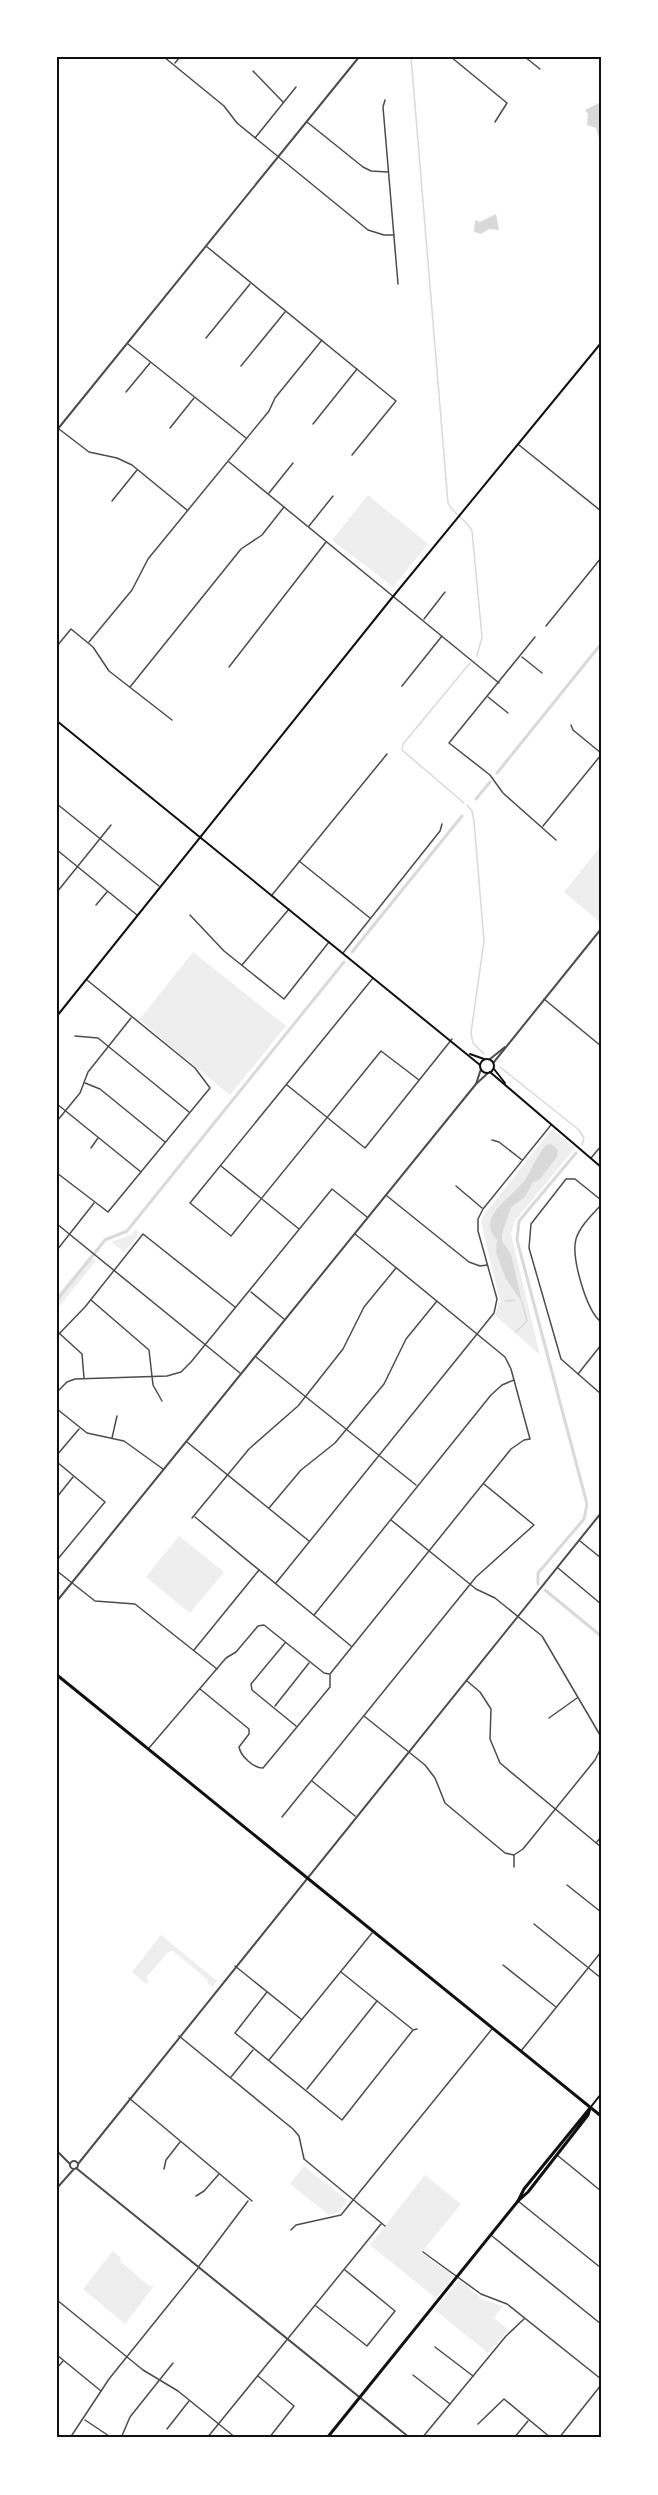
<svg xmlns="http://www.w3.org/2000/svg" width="658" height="2495" viewBox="0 0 658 2495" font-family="Georgia,serif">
<rect width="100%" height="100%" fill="#fff"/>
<g fill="#eee">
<polygon points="368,495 428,544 393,587 332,540"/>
<polygon points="601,846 601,923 564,892"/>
<polygon points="193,952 286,1026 230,1095 139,1020"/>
<polygon points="552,1129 575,1148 514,1222 511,1234 540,1355 495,1315 500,1302 481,1222 483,1216"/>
<polygon points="136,1229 138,1231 137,1237 124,1252 111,1242 131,1235"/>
<polygon points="90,1256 96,1261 57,1309 57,1295"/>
<polygon points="179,1536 224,1572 190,1613 146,1577"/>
<polygon points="161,1935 217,1981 212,1987 207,1982 208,1980 173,1951 168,1952 146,1978 149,1981 146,1984 132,1972"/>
<polygon points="304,2166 348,2201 338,2212 329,2215 290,2184"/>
<polygon points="425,2175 461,2204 421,2253 454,2276 436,2298 370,2245"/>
<polygon points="113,2251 121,2258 120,2261 149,2286 154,2286 125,2324 83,2289"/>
<polygon points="459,2280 482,2299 503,2306 494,2318 509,2330 488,2353 435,2310"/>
</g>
<g fill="#d9d9d9">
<polygon points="601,102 601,139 599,139 596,128 587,125 588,114 585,110"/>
<polygon points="496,214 499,230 489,229 481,234 474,232 475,220 480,222"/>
<path d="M551 1144 558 1150 557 1157 539 1180 533 1182 525 1197 511 1207 502 1234V1241L511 1254 522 1302 506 1279 496 1253 497 1240C474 1215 515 1197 527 1177 533 1166 538 1155 546 1145Z"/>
</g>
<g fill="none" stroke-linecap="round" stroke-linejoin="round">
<g stroke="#d9d9d9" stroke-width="1.5">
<path d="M411 57 448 503C454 515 466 519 472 531L482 637 477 656"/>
<polyline points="464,803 402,750 403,744 470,663"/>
<polyline points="467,805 472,811 474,821 484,941 471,1033 473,1043 484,1054"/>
<polyline points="500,1067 579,1130 584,1138 582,1145"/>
<polyline points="505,1301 514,1300"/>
<polyline points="516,1332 527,1321 522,1302"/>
</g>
<g stroke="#d9d9d9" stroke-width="3">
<polyline points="497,773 601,644"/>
<polyline points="476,799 490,782"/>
<polyline points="352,952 462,816"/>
<polyline points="57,1300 105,1240 127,1231 344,962"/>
<polyline points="538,1584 538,1573 584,1519 587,1504 517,1240 519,1221 576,1153"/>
<polyline points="545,1590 601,1636"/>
</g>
<g stroke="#4c4c4c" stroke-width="1.5">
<polyline points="164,57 224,106 237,123 368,230 384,235 394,235"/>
<polyline points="451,57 507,103 495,122"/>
<polyline points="525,57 540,69"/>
<polyline points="175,63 180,57"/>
<polyline points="253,71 283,102"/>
<polyline points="385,100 383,107 398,284"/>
<polyline points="307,122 363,167 371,171 388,172"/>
<polyline points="255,138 296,87"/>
<polyline points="206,246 396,401 352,455"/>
<polyline points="206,338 250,284"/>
<polyline points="128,344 246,438"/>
<polyline points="241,366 285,312"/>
<polyline points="126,392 150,363"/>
<polyline points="313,424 357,369"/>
<polyline points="170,428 194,398"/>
<polyline points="59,429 89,452 117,458 132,465 187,510"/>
<polyline points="519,445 601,511"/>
<polyline points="229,462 499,683"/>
<polyline points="269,493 293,463"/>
<polyline points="112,501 137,470"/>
<polyline points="309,526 333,496"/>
<polyline points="424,619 445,592"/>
<polyline points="546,626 601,558"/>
<polyline points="535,637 449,743 490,775 503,793 556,840"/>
<polyline points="89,642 132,590 148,559 269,411 275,398 322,340"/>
<polyline points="57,646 71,629 93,647 109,671 172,720"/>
<polyline points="522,657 542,673"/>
<polyline points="229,667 326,542"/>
<polyline points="402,686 442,636"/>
<polyline points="130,687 241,549 262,535 284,507"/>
<polyline points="488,697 508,713"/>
<polyline points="571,725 573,730 601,753"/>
<polyline points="57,804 159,886"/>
<polyline points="543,826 601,755"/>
<polyline points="57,850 137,915"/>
<polyline points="299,861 370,918"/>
<polyline points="57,892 111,825"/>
<polyline points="272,895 387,754"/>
<polyline points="96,905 107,892"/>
<polyline points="190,915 224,951 284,999 329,942"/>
<polyline points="343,953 440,831 442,824"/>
<polyline points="242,965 289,909"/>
<polyline points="373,978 190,1203 231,1236 381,1051 419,1080"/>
<polyline points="544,999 601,1046"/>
<polyline points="75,1036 98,1038 189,1112"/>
<polyline points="85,1083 100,1089 165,1142"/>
<polyline points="287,1085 365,1148 452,1039"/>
<polyline points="57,1104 141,1172"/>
<polyline points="57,1121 80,1093 88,1072 131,1018"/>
<polyline points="492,1140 499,1142 522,1160"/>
<polyline points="91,1148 98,1138"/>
<polyline points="591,1158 601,1146"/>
<polyline points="221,1166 299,1229"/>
<polyline points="57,1173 108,1212 210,1088 195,1068 87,980"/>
<polyline points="456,1186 482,1208"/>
<polyline points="387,1196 469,1262 480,1266 487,1265"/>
<polyline points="601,1200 575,1179 566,1179 531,1224 529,1248 561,1359 601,1394"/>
<path d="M601 1205C592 1215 580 1226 576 1239 571 1257 586 1310 601 1322"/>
<polyline points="57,1224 240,1373"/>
<polyline points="57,1250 94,1203"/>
<polyline points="251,1292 284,1319"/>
<polyline points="91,1300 149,1350 153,1385 162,1401"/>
<polyline points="59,1333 82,1354 84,1378"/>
<polyline points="57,1336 85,1307 143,1234 235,1307"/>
<polyline points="256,1357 416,1485"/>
<polyline points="578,1374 601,1345"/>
<polyline points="57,1392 67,1382 75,1379 167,1376 181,1372 191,1362 332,1189 367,1217"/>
<polyline points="57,1409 87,1433 124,1441 163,1469"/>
<polyline points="112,1438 117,1416"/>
<polyline points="187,1442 309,1541"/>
<polyline points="57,1455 79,1429"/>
<polyline points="57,1462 105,1502 57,1560"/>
<polyline points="57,1497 73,1477"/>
<polyline points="269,1508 301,1470 335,1443 384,1384 406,1339 437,1301"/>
<polyline points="195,1517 351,1646"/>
<polyline points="192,1518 249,1449 298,1406 343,1349 364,1307 396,1268"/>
<polyline points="391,1520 476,1589 495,1598 542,1636 600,1735"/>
<polyline points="580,1541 601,1558"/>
<polyline points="558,1568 601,1604"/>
<polyline points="57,1571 95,1601 135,1604 217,1669"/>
<polyline points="276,1583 494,1313 497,1299 478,1231 478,1219 483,1209 551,1125"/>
<polyline points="314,1615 491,1395 502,1385 514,1380"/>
<polyline points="285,1643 251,1684 252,1690 296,1726"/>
<polyline points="194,1650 259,1570"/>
<polyline points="330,1674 511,1449 524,1440 530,1439 511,1369 505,1357 355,1234"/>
<polyline points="467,1681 480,1692 491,1709 490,1739 500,1763 601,1847"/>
<path d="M200 1689 249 1729V1734L239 1747C241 1757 254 1768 263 1768L330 1687V1675"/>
<polyline points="275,1706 309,1663"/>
<polyline points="364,1716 425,1765 435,1778 445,1803 505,1853 514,1855 514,1867"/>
<polyline points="549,1718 577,1698"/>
<polyline points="149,1748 226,1658 236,1652 258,1626 264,1625 324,1673 329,1674"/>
<polyline points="312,1781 355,1816"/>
<polyline points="282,1817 476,1577 534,1525 484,1484"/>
<polyline points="596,1843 601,1837"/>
<polyline points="514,1855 523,1849 595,1760 601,1748 600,1736"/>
<polyline points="567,1885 601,1912"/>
<polyline points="534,1924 601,1978"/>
<polyline points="503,1965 556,2007"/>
<polyline points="235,1966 301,2019"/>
<polyline points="341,1972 412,2029"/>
<polyline points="267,1992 235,2033 342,2120 413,2030 417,2029"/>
<polyline points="179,2036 293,2129 299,2136 304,2159 385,2226"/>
<polyline points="521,2051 601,1952"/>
<polyline points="269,2060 372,1933"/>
<polyline points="231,2077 253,2050"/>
<polyline points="307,2089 377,2001"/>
<polyline points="129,2098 252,2201"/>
<polyline points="557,2155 601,2191"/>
<polyline points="164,2169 166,2160 180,2142"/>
<polyline points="196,2196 204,2191 219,2174"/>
<polyline points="518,2201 601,2268"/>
<polyline points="291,2230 296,2225 341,2215 492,2029"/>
<polyline points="492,2236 601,2324"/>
<polyline points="423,2252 481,2294 507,2304 601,2379"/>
<polyline points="199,2266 248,2201"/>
<polyline points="57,2300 143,2370 178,2391 236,2438"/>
<polyline points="316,2306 367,2346 395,2311 345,2270"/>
<polyline points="435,2347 473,2376"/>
<polyline points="57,2355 101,2391"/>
<polyline points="57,2368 63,2361"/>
<polyline points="413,2375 450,2404"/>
<polyline points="258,2376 294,2406 269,2438"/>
<polyline points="85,2420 112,2438"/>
<polyline points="478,2424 504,2399 551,2438"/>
<polyline points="167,2429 189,2401"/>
<polyline points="70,2438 109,2379 199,2267"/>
<polyline points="121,2438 130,2417 173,2363"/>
<polyline points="207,2438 381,2224"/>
<polyline points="422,2438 506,2336 524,2319"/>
<polyline points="514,2438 528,2421"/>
<polyline points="559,2438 601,2385"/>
</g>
<g stroke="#4c4c4c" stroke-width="2">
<polyline points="57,430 359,57"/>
<polyline points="490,1059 505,1047"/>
<polyline points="494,1062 601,929"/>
<polyline points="476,1084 481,1069"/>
<polyline points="57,1601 476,1084 488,1073"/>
<polyline points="57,2151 70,2164"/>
<circle cx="74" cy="2165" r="4"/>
<polyline points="78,2164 601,1513"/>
<polyline points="76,2168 410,2438"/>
<polyline points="57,2188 73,2170"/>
</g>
<g stroke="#111" stroke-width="2">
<polyline points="57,721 480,1065"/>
<polyline points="57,1016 391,599 601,343"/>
<polyline points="470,1054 484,1059"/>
<circle cx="487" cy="1066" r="7"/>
<polyline points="494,1069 505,1083"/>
<polyline points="490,1072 601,1167"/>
<polyline points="590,2108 601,2094"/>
</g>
<g stroke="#111" stroke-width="3">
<polyline points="57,1675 601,2116"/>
<polygon points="590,2108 588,2115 528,2192 518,2201 524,2189"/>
<polyline points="327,2438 518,2201"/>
</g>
</g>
<rect width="658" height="2495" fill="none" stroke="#ffffff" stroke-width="117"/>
<rect x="58" y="58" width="542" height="2378" fill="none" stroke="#111" stroke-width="2"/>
</svg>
